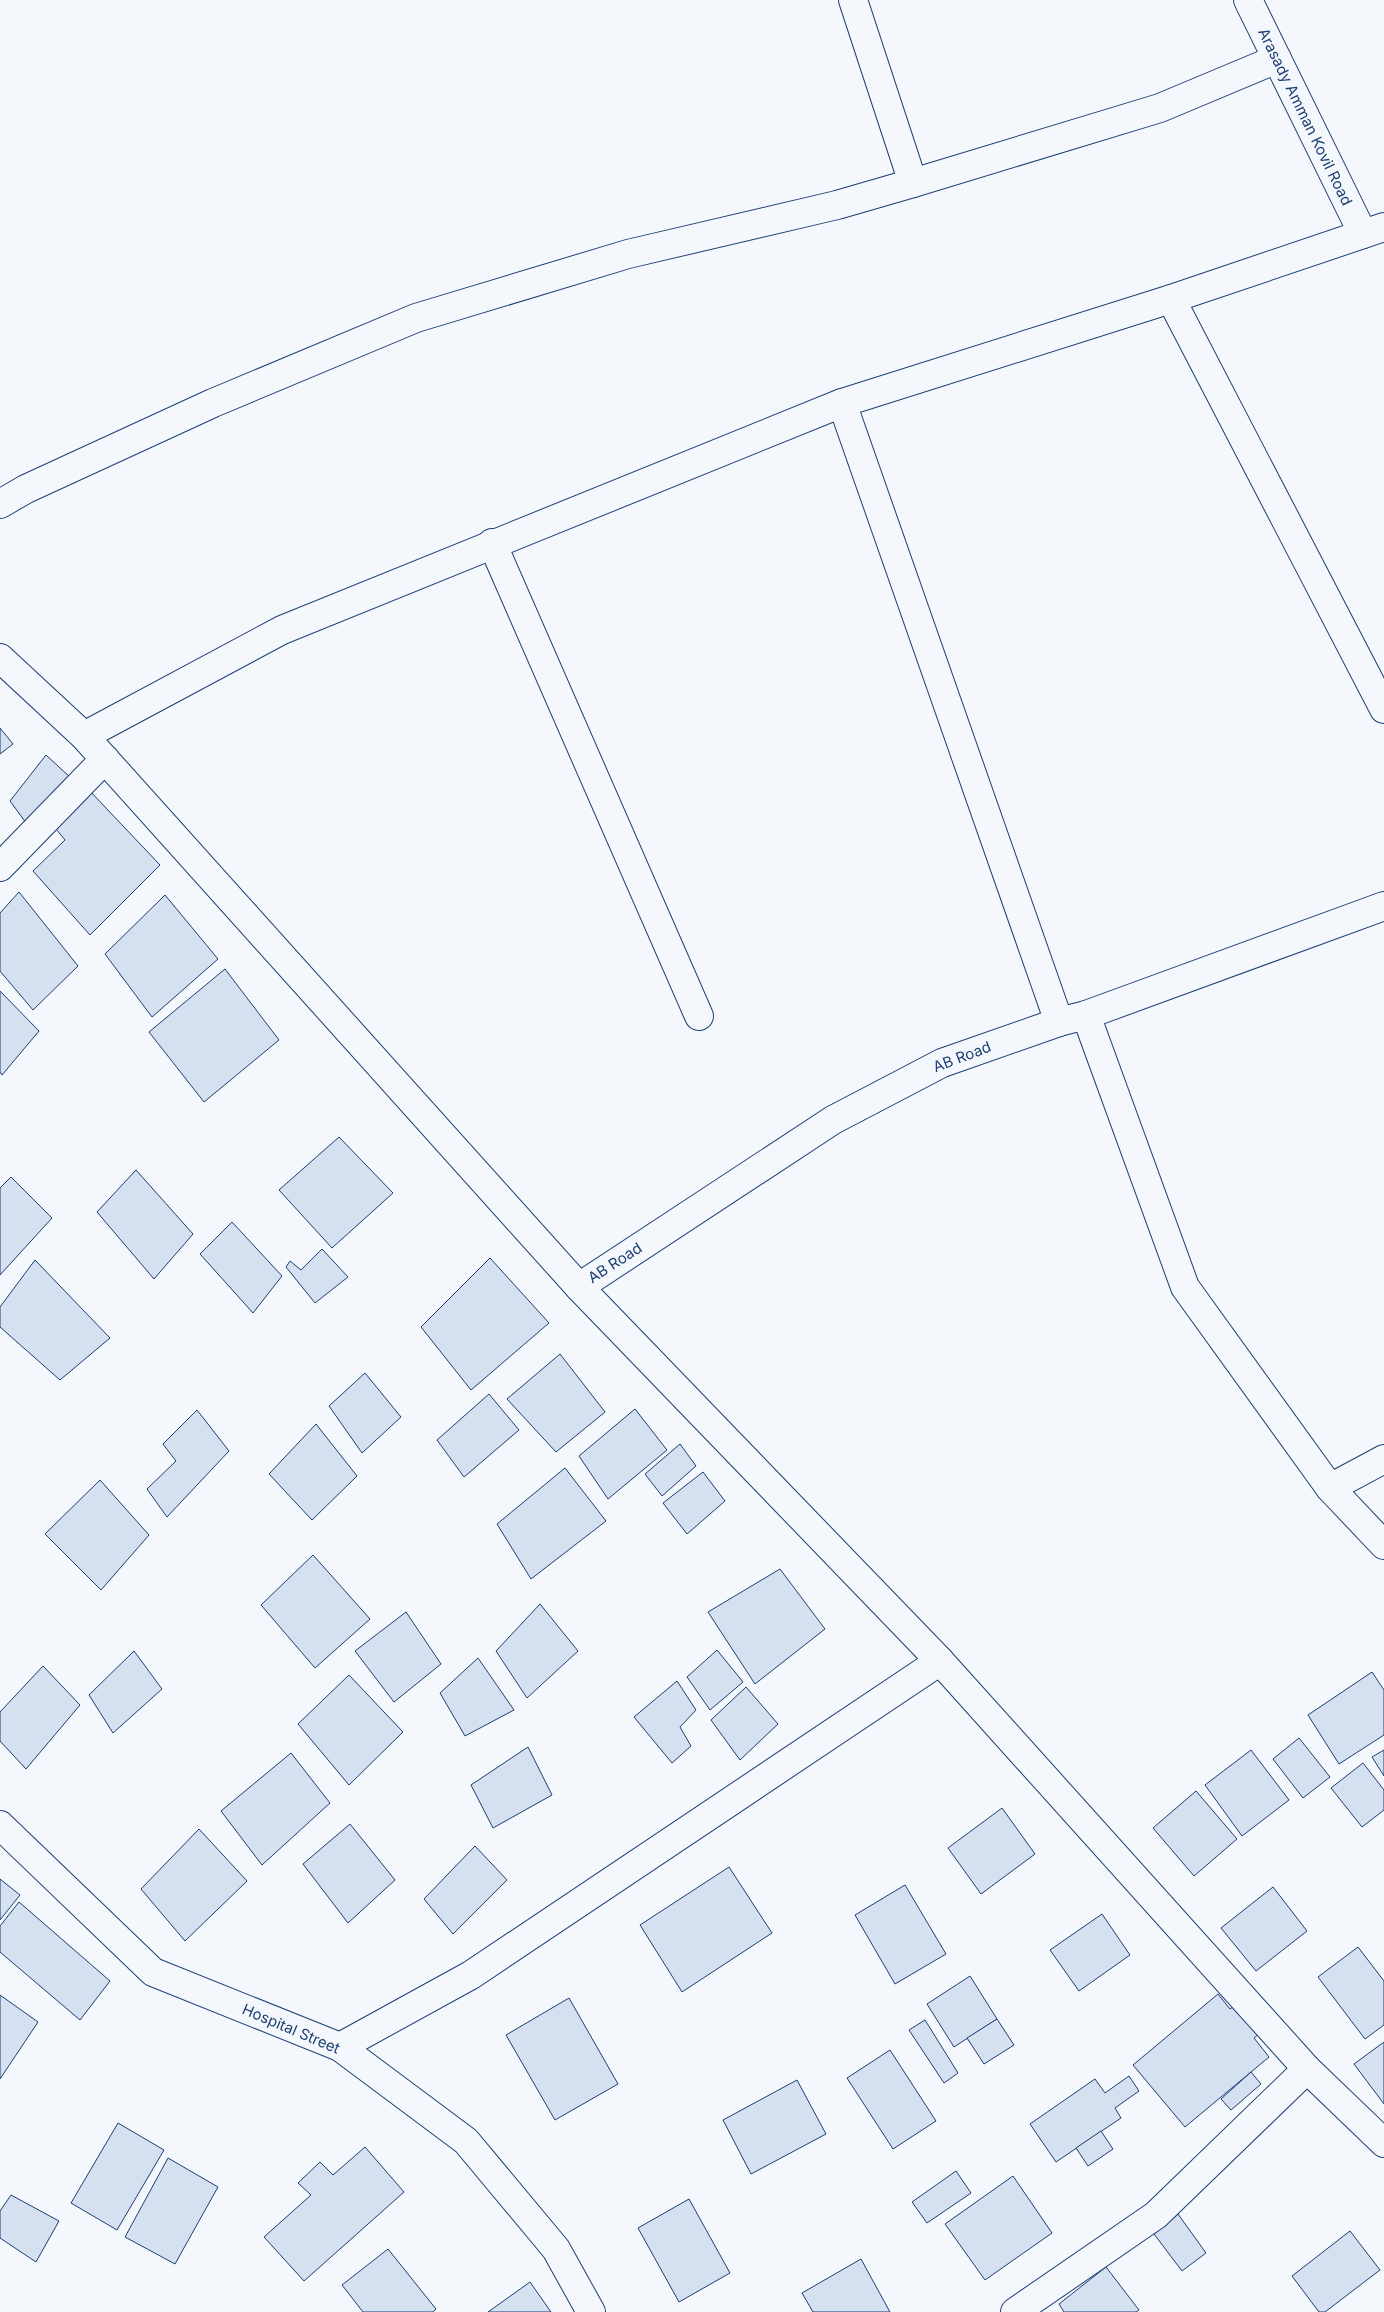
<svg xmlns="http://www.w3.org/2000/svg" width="1384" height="2312" viewBox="0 0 1384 2312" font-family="Inter,sans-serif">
<rect width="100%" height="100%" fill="#f4f7fb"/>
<g fill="#d5e0f0" stroke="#1d3f73">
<polygon points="0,728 13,744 0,754"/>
<polygon points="46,755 72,779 27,824 10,801"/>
<polygon points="88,789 160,865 90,935 33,871 65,840 52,824"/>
<polygon points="19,892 78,966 33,1010 0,971 0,913"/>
<polygon points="165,895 218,959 152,1017 105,954"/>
<polygon points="225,969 279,1040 204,1102 149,1032"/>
<polygon points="0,991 39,1031 2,1075 0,1072"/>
<polygon points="339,1137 393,1193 332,1248 279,1190"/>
<polygon points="136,1170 193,1234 154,1279 97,1212"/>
<polygon points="11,1177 52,1218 0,1275 0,1188"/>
<polygon points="232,1222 282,1276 253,1313 200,1254"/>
<polygon points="322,1249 348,1277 315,1303 286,1267 290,1261 301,1270"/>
<polygon points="490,1258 549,1323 471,1390 421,1327"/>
<polygon points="35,1260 110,1338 60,1380 0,1327 0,1307"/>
<polygon points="560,1354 605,1412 556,1452 507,1399"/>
<polygon points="365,1373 401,1417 362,1453 329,1406"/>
<polygon points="489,1394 519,1430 464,1477 437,1440"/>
<polygon points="635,1409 667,1450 608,1499 579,1456"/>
<polygon points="197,1410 229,1451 167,1517 147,1489 176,1461 163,1444"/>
<polygon points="316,1424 357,1476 312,1520 269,1474"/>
<polygon points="680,1444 696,1466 662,1496 645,1474"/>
<polygon points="565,1468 606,1521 531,1579 497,1524"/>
<polygon points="703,1472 725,1501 687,1534 663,1503"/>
<polygon points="100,1480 149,1535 101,1590 45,1534"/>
<polygon points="313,1555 370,1619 315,1668 261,1605"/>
<polygon points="780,1569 825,1629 755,1684 708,1612"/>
<polygon points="540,1604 578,1651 527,1698 496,1651"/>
<polygon points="406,1612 441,1664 394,1702 355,1651"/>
<polygon points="717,1650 743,1682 710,1710 687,1677"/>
<polygon points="134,1651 162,1689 113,1733 89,1695"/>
<polygon points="478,1658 514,1710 465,1736 440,1693"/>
<polygon points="43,1666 80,1705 26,1769 0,1741 0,1712"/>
<polygon points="1372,1672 1384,1690 1384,1735 1339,1764 1308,1715"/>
<polygon points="349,1675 403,1732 349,1785 298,1724"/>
<polygon points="677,1681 696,1710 680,1727 691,1746 672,1763 634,1717"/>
<polygon points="746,1687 778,1724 740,1760 711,1720"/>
<polygon points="1299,1738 1330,1777 1303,1798 1273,1759"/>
<polygon points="528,1747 552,1795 493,1828 471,1785"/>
<polygon points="1251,1750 1289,1800 1242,1836 1205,1785"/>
<polygon points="1384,1750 1384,1776 1372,1757"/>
<polygon points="291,1753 330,1803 262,1865 221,1811"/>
<polygon points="1363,1763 1384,1790 1384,1810 1362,1827 1331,1788"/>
<polygon points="1196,1791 1237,1839 1194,1876 1153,1828"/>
<polygon points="1002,1808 1035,1854 981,1894 948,1848"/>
<polygon points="350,1824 395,1880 348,1923 303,1864"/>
<polygon points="199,1829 247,1881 185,1941 141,1889"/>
<polygon points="475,1846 507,1880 453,1934 424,1899"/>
<polygon points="729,1867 772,1933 682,1992 640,1925"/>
<polygon points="0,1879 20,1895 0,1920"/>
<polygon points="905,1885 946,1954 895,1984 855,1915"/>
<polygon points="1273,1887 1307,1931 1256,1971 1221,1928"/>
<polygon points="19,1902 110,1981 80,2020 0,1952 0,1926"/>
<polygon points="1102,1914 1130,1955 1079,1991 1050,1950"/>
<polygon points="1358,1947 1384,1981 1384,2025 1365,2039 1318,1977"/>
<polygon points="970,1976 997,2019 954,2047 927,2004"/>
<polygon points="1218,1994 1230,2009 1238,2003 1261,2032 1254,2038 1269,2057 1185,2127 1133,2065"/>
<polygon points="0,1995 38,2022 0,2079"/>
<polygon points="569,1998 618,2084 555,2120 506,2035"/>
<polygon points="997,2019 1014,2045 984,2064 967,2038"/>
<polygon points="925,2020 958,2073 944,2083 909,2030"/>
<polygon points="1384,2042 1384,2104 1354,2064"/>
<polygon points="890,2050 936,2121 893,2149 847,2078"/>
<polygon points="1251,2072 1261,2084 1231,2110 1221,2099"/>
<polygon points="1129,2076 1139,2091 1115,2108 1121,2118 1056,2162 1030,2124 1095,2079 1105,2093"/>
<polygon points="797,2080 826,2134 751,2174 723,2120"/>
<polygon points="118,2123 164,2150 117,2230 71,2203"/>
<polygon points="1101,2131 1113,2149 1088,2166 1076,2148"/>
<polygon points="365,2147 404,2192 304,2281 264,2237 311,2195 298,2183 320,2162 333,2175"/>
<polygon points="168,2158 218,2187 175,2264 125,2237"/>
<polygon points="956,2171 971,2193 927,2223 912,2202"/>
<polygon points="1013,2176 1052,2233 985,2280 945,2224"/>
<polygon points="11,2195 59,2221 36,2262 0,2238 0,2211"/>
<polygon points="689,2199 730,2273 679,2302 638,2228"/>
<polygon points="1178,2214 1206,2253 1182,2271 1154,2234"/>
<polygon points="1350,2231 1380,2270 1325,2312 1319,2312 1292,2276"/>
<polygon points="388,2249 436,2309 433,2312 363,2312 342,2285"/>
<polygon points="861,2259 890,2312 813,2312 802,2293"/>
<polygon points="1106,2267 1139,2310 1136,2312 1064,2312 1059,2304"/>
<polygon points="530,2282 551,2312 488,2312"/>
</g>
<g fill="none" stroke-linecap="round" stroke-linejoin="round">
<g stroke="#1d3f73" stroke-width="30">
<g id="street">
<polyline points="853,0 913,183"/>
<polyline points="1248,0 1363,234"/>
<polyline points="1171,299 1384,709"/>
<polyline points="842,403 1059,1022"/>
<polyline points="0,504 26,489 213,403 416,318 628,254 837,205 913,183 1160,108 1277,59"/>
<polyline points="492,543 699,1016"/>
<polyline points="0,658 84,736 579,1287 940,1661 1307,2069 1384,2143"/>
<polyline points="84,736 282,630 842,403 1171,299 1384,227"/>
<polyline points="0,867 105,759"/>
<polyline points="1086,1015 1185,1287 1330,1488 1384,1545"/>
<polyline points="579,1287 833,1120 942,1063 1059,1022 1086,1015 1384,906"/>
<polyline points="1330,1488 1384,1459"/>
<polyline points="0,1825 153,1972 340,2047 466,2141 556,2249 591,2312"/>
<polyline points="340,2047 471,1975 940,1661"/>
<polyline points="1015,2312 1156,2215 1307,2069"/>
</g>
</g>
<use href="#street" stroke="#f4f7fb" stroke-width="28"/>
</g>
<g text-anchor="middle" stroke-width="4" stroke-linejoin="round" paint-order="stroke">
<g font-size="15" fill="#1d3f73" stroke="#f4f7fb">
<text transform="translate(1305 117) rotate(64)" y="5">Arasady Amman Kovil Road</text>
<text transform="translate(962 1057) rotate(-21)" y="5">AB Road</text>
<text transform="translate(615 1263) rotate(-33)" y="5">AB Road</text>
<text transform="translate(291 2029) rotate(23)" y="5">Hospital Street</text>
</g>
</g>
</svg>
